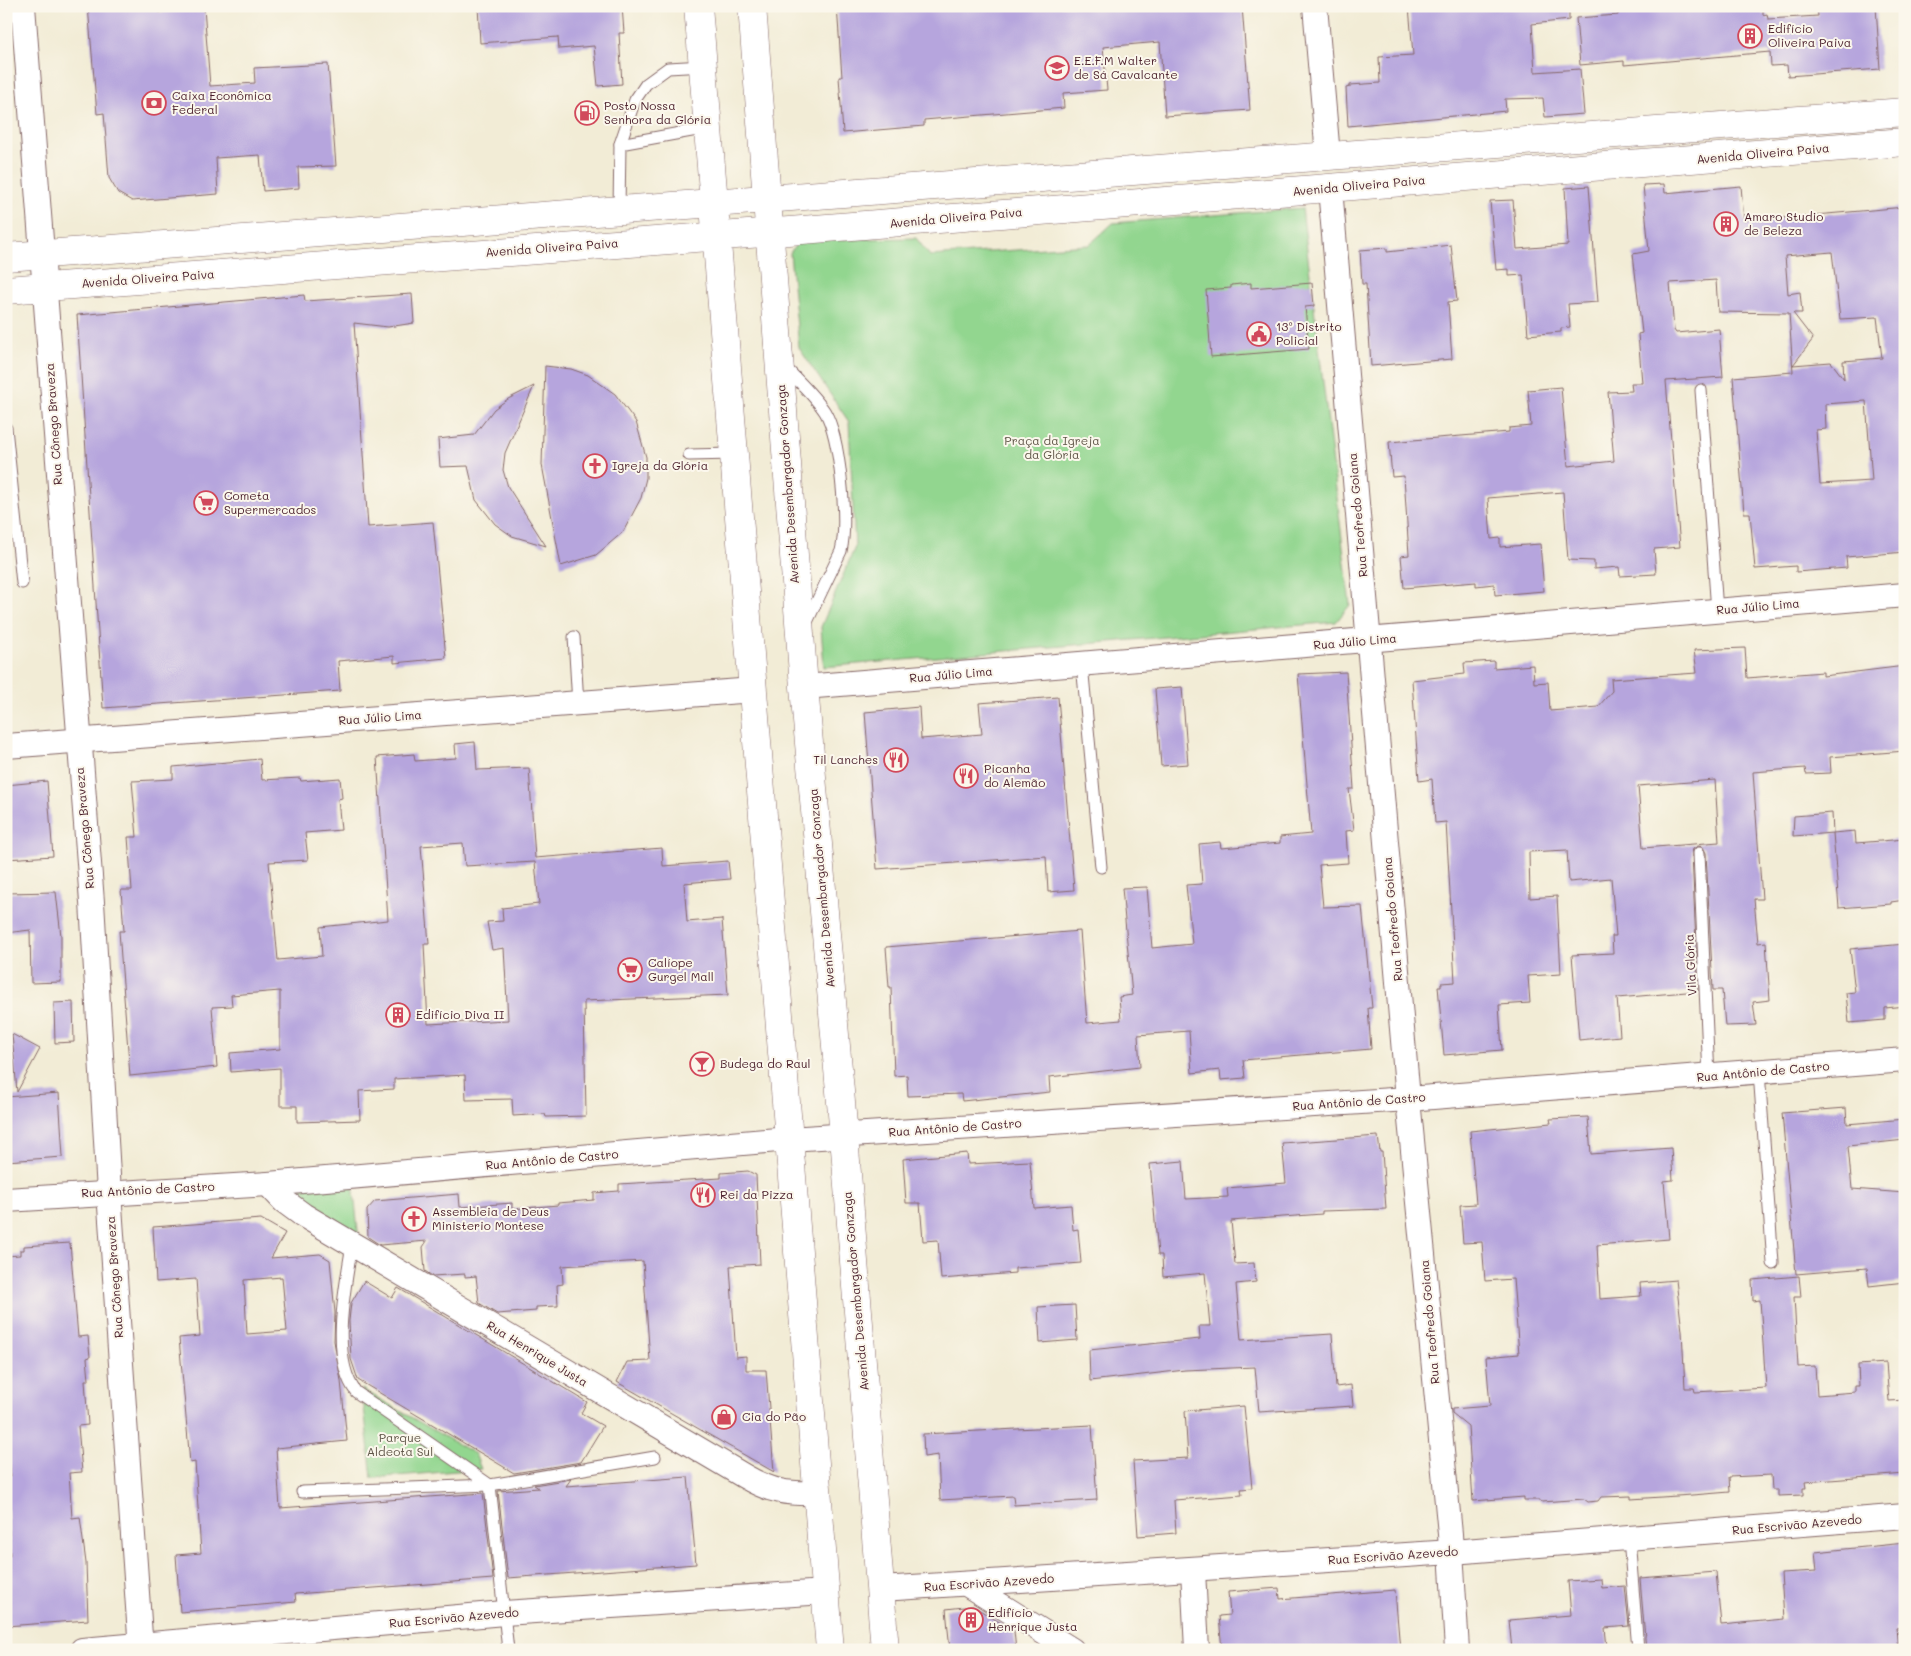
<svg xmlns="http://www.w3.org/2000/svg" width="1911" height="1656" viewBox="0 0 1911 1656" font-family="Mali,sans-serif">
<rect width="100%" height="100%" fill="#fbf7ec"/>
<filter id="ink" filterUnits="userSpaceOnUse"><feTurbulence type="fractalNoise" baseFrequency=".02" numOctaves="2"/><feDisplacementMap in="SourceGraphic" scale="10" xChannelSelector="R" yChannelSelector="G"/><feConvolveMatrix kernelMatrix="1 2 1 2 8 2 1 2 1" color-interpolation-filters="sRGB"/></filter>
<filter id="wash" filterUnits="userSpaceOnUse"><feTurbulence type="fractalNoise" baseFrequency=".0096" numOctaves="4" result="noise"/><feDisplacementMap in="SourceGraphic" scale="20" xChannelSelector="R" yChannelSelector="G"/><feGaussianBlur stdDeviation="1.12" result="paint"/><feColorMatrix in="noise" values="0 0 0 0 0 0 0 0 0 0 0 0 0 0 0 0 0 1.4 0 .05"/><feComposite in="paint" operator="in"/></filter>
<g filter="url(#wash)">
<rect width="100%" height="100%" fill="#f2ecd6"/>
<g fill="#92d68f" stroke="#6e7a5d">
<polygon points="1302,208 1350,605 1336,622 824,667 821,627 855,547 849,422 799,348 790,253 796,244 803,240 916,238 930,256 1089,245 1113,223"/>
<polygon points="353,1182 359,1241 308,1207 286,1187"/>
<polygon points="362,1389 475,1454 481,1469 372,1478"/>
</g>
<g id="blocks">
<g fill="#b6a5dd" fill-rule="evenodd">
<polygon points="88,6 159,6 159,12 204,8 210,86 255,83 254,68 328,64 336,166 298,167 299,188 263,191 260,155 216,158 218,194 132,201 118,193 109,178 104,113 97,114"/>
<polygon points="478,6 622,6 624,33 619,33 622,84 598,86 594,46 559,49 558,37 480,43"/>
<polygon points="837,6 1242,6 1250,110 1165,116 1160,42 1103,47 1107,90 1063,93 1064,108 924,120 924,126 843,133 839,77 842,77"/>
<polygon points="1409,6 1569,6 1569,20 1532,24 1535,72 1580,69 1584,114 1545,117 1543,98 1505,99 1506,111 1348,126 1346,88 1350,87 1350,85 1380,83 1379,57 1413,55"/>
<polygon points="1618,6 1763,6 1763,15 1767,14 1768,19 1818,16 1817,6 1876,6 1880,69 1788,76 1787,65 1771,66 1770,52 1624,65 1624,61 1580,65 1576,18 1618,15"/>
<path d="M1664 184 1665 193 1741 186 1744 221 1758 217 1760 220 1905 207V552L1846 557 1847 568 1796 572V566L1755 569 1750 513H1744L1733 377 1793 372 1789 313 1718 312 1716 280 1670 283 1674 330 1676 333 1719 329 1723 377 1666 381 1680 547 1654 549 1656 574 1620 576 1619 567 1594 569V561L1568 560 1563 492 1488 498 1491 539 1500 538V547L1540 544 1544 591 1495 595 1494 584 1476 586V582L1404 588 1401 556 1409 555 1404 476 1392 477 1389 442 1509 432V428L1531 426 1528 390 1561 387 1568 466 1614 461 1608 392 1632 391 1631 383H1642L1638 334 1642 333 1633 254 1649 251 1643 185ZM1832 252 1840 319 1877 317 1882 358 1843 361 1844 379 1831 362 1793 365 1813 339 1793 313H1802L1800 292 1788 294 1785 256ZM1866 401 1872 481 1820 484 1816 430 1826 429 1825 404Z"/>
<polygon points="1589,186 1598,302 1568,304 1570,327 1561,328 1561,332 1528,335 1523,275 1509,276 1509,269 1496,270 1490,201 1513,200 1517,249 1568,245 1565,188"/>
<polygon points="1451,245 1457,301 1448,302 1452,359 1371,366 1366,284 1362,284 1360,250 1387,248 1387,252"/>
<polygon points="1251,283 1251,288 1312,283 1314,306 1305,307 1309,349 1211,357 1206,290 1231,288 1231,285"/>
<polygon points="412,294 414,323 388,327 354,323 368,527 433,522 446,658 394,663 394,656 338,661 340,691 103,708 77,315 304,295 305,301"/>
<polygon points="545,366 571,369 588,375 615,394 636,422 646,457 646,478 641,498 623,532 596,555 561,566 542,465"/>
<polygon points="534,386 505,453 503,470 508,487 546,546 512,536 495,524 476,500 468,466 440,467 438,439 474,435 494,409 508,399"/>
<path d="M1745 648 1747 678 1823 672V676L1905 666V751L1830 757 1831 773 1806 774 1805 768 1753 772 1762 899H1754L1758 943 1766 942 1770 1000 1753 1002 1756 1025 1725 1026 1722 990H1713L1706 853 1703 847 1698 846 1693 849 1692 853 1698 991 1617 998 1620 1036 1579 1040 1572 955 1613 953 1612 936H1616L1611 878 1569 882 1567 850 1529 852 1530 898 1557 896 1561 974 1528 976 1530 1003 1499 1005 1502 1050 1444 1055 1438 986H1441V983L1455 982 1446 822 1435 823 1432 779 1419 781 1412 680 1465 674 1464 663 1494 661V668L1533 665 1534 683 1548 682 1550 711 1598 707 1612 691 1611 679 1697 673 1694 650ZM1715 780 1719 842 1643 848 1638 786Z"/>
<polygon points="1346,672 1354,789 1349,789 1354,830 1346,831 1348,863 1319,865 1323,907 1362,906 1372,1008 1368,1008 1371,1049 1243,1060 1245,1078 1221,1080 1220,1070 1192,1073 1189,1031 1138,1035 1140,1067 1049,1077 1050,1092 962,1101 961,1094 908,1096 907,1075 894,1076 891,987 889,987 886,947 1080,931 1087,1023 1121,1020 1119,997 1132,995 1122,888 1147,887 1152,948 1192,944 1186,885 1202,884 1199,844 1220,842 1221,848 1280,843 1280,837 1311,834 1298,674"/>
<polygon points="1182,687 1188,764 1161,766 1155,689"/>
<polygon points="1058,697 1074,890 1048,892 1046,856 877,869 865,712 919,707 921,739 982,734 979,703"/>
<path d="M475 742 477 770 529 768 535 858 662 848 663 866 728 861 730 879 684 883 687 922 722 919 728 995 584 1001 586 1116 546 1117 545 1114 513 1116 512 1099 466 1100 465 1075 394 1079V1089L359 1091 360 1120 297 1122V1106H280V1068L231 1072 230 1053 280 1049V991L231 995 232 1006 212 1007 217 1067 130 1076 119 931H124L121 890H132L128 837H137L132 781 173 779V767L260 759 262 780 300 778 301 781 340 778 342 798 338 799 341 830 305 833 308 860 269 862 278 960 322 956 320 927 388 920 377 757 414 754 415 761 456 758 455 744ZM463 843 465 866 535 862 539 904 502 908 503 921 487 922 492 950 504 948 508 1020 428 1024 424 944H429L421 846Z"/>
<polygon points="47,781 53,856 6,859 6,785"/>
<polygon points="1832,813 1833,833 1855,831 1856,843 1905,839 1905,900 1891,902 1891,904 1839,908 1833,833 1793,836 1794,816"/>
<polygon points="56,892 61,936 61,982 31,983 30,930 6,933 6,893"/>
<polygon points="1905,944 1905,1006 1885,1008 1885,1020 1849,1023 1846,993 1855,992 1850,949"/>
<polygon points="73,1002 74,1042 55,1043 54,1003"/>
<polygon points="12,1034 40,1049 17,1092"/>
<polygon points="59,1093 63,1157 6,1161 6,1097"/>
<polygon points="1846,1108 1847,1124 1905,1119 1905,1140 1848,1146 1852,1189 1905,1193 1905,1282 1869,1286 1867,1268 1796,1274 1782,1113"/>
<polygon points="1588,1117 1591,1154 1671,1148 1673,1180 1664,1181 1669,1239 1597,1245 1600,1299 1641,1296 1640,1283 1676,1280 1682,1331 1685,1388 1694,1388 1695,1392 1766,1388 1760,1300 1753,1301 1752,1280 1799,1276 1801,1297 1794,1297 1798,1367 1815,1366 1817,1395 1855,1392 1855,1386 1859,1386 1858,1365 1886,1363 1889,1401 1905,1400 1905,1474 1805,1482 1806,1488 1803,1488 1803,1495 1778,1496 1778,1490 1772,1490 1771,1475 1729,1477 1730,1492 1692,1495 1631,1499 1631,1496 1601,1497 1598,1501 1588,1502 1584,1499 1542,1502 1539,1500 1524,1500 1524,1497 1473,1501 1468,1426 1452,1413 1452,1409 1490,1406 1486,1357 1519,1354 1513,1279 1485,1281 1482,1242 1463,1243 1460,1205 1476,1204 1470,1131 1551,1123 1550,1119"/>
<polygon points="1378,1136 1380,1152 1382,1152 1386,1209 1322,1211 1322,1214 1231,1221 1235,1264 1254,1263 1256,1282 1236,1284 1241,1340 1332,1334 1336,1387 1351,1385 1353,1406 1259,1412 1255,1367 1185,1370 1090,1381 1089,1350 1200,1339 1199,1326 1210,1326 1205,1273 1163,1277 1162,1255 1158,1255 1150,1164 1183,1161 1186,1199 1228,1197 1227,1188 1286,1183 1282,1143"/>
<polygon points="967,1153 968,1164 1030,1161 1034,1208 1071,1205 1073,1230 1078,1229 1081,1263 1015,1268 1015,1273 941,1279 938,1240 923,1241 920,1203 906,1203 903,1159"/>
<polygon points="748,1171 756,1175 760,1264 730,1266 736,1357 746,1356 746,1370 766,1370 774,1472 617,1382 627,1362 650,1361 643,1261 562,1266 563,1284 557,1285 558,1306 536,1307 536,1311 497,1314 479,1303 476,1276 465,1277 465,1274 432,1276 425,1271 423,1247 427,1241 380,1245 368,1237 367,1210 375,1201 459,1194 460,1207 512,1203 512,1209 558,1205 558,1203 594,1200 594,1193 619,1191 619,1184 721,1178 721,1173"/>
<path d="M261 1219 285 1233 271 1258 320 1254 330 1260 335 1313 334 1341 341 1381 347 1441 276 1448 280 1508 483 1493 493 1579 295 1594 296 1602 180 1612 176 1555 201 1553 195 1462 190 1463 179 1338 200 1336 196 1279 156 1282 153 1227ZM282 1277 287 1331 247 1334 244 1280Z"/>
<polygon points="70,1243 78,1337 88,1336 90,1357 87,1358 89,1380 85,1380 88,1425 78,1426 82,1472 69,1473 72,1518 80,1517 86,1563 88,1620 6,1626 6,1556 10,1556 6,1478 11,1477 6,1432 6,1256 20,1255 20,1250 24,1250 24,1246"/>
<polygon points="364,1281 392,1298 398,1288 587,1402 581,1413 603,1426 581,1462 514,1473 358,1380 351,1359 349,1321 351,1303"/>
<polygon points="1075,1305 1077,1340 1040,1343 1038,1307"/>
<polygon points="1244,1406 1252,1488 1241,1489 1242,1495 1174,1500 1176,1533 1138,1536 1133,1461 1188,1458 1185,1411"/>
<polygon points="1092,1425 1097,1500 1014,1505 1013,1496 940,1500 938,1455 924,1457 923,1434"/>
<polygon points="688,1477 696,1564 508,1578 498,1491 539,1488 534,1485 571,1479 566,1486"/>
<polygon points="1905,1543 1905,1627 1896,1628 1898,1650 1863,1650 1862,1646 1820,1650 1646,1650 1640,1578 1716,1572 1721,1625 1784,1619 1781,1573 1817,1571 1815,1552"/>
<polygon points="1601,1579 1602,1588 1625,1586 1629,1626 1605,1628 1607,1647 1564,1650 1512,1650 1509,1620 1571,1615 1568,1581"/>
<polygon points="1279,1588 1280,1599 1395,1590 1400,1650 1222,1650 1219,1616 1230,1615 1228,1592"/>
<polygon points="973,1606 1014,1631 1016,1650 950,1650 946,1609"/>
</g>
</g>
</g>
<g filter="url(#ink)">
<use href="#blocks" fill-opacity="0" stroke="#856767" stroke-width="1"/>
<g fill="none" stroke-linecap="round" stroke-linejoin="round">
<g stroke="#856767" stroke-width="13">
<g id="lane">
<polyline points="620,144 708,128"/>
<polyline points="619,209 620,144 635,100 646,84 668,68 704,66"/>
<path d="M784 366C798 381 814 395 825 412 840 437 848 522 841 551L806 624"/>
<polyline points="1701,390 1717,611"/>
<polyline points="6,428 22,583"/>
<polyline points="689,455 733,454"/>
<polyline points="574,637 578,704"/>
<polyline points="1082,664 1101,867"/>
<polyline points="1699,853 1709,1077"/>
<polyline points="1759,1072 1773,1263"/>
<path d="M352 1244C346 1285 329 1357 356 1392L490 1485 655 1457"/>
<polyline points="302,1492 490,1485 508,1650"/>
<polyline points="1629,1538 1638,1650"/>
</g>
</g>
<g stroke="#856767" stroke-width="26">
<g id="street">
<polyline points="23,6 92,902 109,1192 141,1650"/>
<polyline points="1315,6 1328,156"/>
<polyline points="1330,188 1408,1099 1450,1534 1457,1650"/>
<polyline points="804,687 1905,595"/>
<polyline points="6,746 754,690"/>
<path d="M268 1184 284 1201 303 1215 744 1476C771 1492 787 1494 818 1493"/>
<polyline points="6,1200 268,1184 789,1139 1408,1099 1905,1060"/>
<polyline points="1193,1570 1197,1650"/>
<polyline points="968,1585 1072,1650"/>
<polyline points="881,1589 1452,1552 1905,1516"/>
<polyline points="82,1650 504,1613 826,1592"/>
</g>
</g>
<g stroke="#856767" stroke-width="29">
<g id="secondary">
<polyline points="698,6 714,203"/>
<polyline points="752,6 767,199"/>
</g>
</g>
<g stroke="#856767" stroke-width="29">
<g id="primary">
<polyline points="768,213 804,687 844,1136 885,1650"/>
<polyline points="715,218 830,1650"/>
<polyline points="6,257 1905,112"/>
<polyline points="6,290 802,230 1905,142"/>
</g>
</g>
<use href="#lane" stroke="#fff" stroke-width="11"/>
<use href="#street" stroke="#fff" stroke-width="24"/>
<use href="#secondary" stroke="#fff" stroke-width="28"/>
<use href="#primary" stroke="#fff" stroke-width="28"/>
</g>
</g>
<defs>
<g id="building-ring" transform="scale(1.25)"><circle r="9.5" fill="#fbf7ec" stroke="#d1495b" stroke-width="1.5"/><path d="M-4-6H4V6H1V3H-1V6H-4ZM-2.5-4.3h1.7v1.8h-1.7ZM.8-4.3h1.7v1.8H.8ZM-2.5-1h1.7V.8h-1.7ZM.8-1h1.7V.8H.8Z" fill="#d1495b"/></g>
<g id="school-ring" transform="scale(1.25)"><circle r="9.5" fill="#fbf7ec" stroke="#d1495b" stroke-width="1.5"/><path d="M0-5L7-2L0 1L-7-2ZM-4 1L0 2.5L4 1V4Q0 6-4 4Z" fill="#d1495b"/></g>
<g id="bank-ring" transform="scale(1.25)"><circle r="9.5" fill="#fbf7ec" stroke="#d1495b" stroke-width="1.5"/><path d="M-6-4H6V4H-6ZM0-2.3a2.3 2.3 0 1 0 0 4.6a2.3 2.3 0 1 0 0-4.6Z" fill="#d1495b"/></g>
<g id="fuel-ring" transform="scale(1.25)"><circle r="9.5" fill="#fbf7ec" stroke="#d1495b" stroke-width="1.5"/><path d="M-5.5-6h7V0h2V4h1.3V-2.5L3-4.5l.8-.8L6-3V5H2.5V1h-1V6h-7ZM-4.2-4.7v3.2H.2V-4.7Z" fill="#d1495b"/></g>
<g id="civic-ring" transform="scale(1.25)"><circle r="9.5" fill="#fbf7ec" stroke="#d1495b" stroke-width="1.5"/><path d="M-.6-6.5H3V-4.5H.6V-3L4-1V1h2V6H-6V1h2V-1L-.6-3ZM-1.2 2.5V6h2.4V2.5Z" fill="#d1495b"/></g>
<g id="church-ring" transform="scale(1.25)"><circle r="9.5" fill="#fbf7ec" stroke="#d1495b" stroke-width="1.5"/><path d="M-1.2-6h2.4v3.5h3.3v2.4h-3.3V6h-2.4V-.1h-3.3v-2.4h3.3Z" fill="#d1495b"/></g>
<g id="supermarket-ring" transform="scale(1.25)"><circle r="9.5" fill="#fbf7ec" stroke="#d1495b" stroke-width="1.5"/><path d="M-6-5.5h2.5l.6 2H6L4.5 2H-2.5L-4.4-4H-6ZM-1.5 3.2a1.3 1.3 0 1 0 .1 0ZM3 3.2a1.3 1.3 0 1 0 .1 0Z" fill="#d1495b"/></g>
<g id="restaurant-ring" transform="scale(1.25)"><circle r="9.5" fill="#fbf7ec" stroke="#d1495b" stroke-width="1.5"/><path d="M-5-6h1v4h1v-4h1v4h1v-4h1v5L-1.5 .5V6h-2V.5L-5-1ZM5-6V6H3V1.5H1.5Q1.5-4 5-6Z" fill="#d1495b"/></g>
<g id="bar-ring" transform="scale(1.25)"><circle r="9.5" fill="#fbf7ec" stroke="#d1495b" stroke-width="1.5"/><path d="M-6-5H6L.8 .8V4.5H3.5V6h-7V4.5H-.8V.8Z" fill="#d1495b"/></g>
<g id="shop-ring" transform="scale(1.25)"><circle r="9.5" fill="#fbf7ec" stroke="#d1495b" stroke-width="1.5"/><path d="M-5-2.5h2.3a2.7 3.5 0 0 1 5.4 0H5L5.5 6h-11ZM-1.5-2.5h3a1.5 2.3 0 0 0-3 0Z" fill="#d1495b"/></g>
</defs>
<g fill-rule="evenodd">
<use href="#building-ring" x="1750" y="36"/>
<use href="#school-ring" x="1057" y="68"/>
<use href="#bank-ring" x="154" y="103"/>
<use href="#fuel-ring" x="587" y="113"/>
<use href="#building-ring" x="1726" y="224"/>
<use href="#civic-ring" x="1259" y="334"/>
<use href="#church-ring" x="595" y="466"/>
<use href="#supermarket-ring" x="206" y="503"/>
<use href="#restaurant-ring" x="896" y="760"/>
<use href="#restaurant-ring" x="966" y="776"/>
<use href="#supermarket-ring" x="630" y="970"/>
<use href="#building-ring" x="398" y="1015"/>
<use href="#bar-ring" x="702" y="1064"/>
<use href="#restaurant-ring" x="703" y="1195"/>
<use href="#church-ring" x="414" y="1219"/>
<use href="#shop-ring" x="724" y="1417"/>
<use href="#building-ring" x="971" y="1620"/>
</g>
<g text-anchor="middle" stroke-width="4" stroke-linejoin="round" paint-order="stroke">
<g font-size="12" fill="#4a1f2b" stroke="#fbf7ec" text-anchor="start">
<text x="1768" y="33">Edifício<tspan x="1768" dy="14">Oliveira Paiva</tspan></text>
<text x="1074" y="65">E.E.F.M Walter<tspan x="1074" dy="14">de Sá Cavalcante</tspan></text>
<text x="172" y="100">Caixa Econômica<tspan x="172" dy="14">Federal</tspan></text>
<text x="604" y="110">Posto Nossa<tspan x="604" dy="14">Senhora da Glória</tspan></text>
<text x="1744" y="221">Amaro Studio<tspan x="1744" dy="14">de Beleza</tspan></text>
<text x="1276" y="331">13º Distrito<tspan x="1276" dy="14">Policial</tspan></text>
<text x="612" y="470">Igreja da Glória</text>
<text x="224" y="500">Cometa<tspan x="224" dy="14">Supermercados</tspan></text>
<text x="878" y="764" text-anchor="end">Til Lanches</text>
<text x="984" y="773">Picanha<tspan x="984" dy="14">do Alemão</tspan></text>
<text x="648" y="967">Calíope<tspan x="648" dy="14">Gurgel Mall</tspan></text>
<text x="416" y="1019">Edifício Diva II</text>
<text x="720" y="1068">Budega do Raul</text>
<text x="720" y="1199">Rei da Pizza</text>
<text x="432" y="1216">Assembleia de Deus<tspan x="432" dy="14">Ministerio Montese</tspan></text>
<text x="742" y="1421">Cia do Pão</text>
<text x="988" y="1617">Edifício<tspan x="988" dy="14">Henrique Justa</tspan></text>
</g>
<g font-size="12" fill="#4a1f2b" stroke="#fbf7ec">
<text transform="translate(1763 154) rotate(-5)" y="4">Avenida Oliveira Paiva</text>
<text transform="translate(1359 186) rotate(-5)" y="4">Avenida Oliveira Paiva</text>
<text transform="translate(956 218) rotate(-5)" y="4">Avenida Oliveira Paiva</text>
<text transform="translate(552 248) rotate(-4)" y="4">Avenida Oliveira Paiva</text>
<text transform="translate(148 279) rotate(-4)" y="4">Avenida Oliveira Paiva</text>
<text transform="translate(54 424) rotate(-94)" y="4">Rua Cônego Braveza</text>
<text transform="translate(788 484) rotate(-94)" y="4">Avenida Desembargador Gonzaga</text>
<text transform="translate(1358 515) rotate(-95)" y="4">Rua Teofredo Goiana</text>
<text transform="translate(1758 607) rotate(-5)" y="4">Rua Júlio Lima</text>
<text transform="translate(1355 642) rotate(-5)" y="4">Rua Júlio Lima</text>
<text transform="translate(951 675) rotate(-5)" y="4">Rua Júlio Lima</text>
<text transform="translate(380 718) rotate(-4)" y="4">Rua Júlio Lima</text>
<text transform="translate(85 828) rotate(-95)" y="4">Rua Cônego Braveza</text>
<text transform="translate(822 888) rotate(-95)" y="4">Avenida Desembargador Gonzaga</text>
<text transform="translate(1393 919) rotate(-95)" y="4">Rua Teofredo Goiana</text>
<text transform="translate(1691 965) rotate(-93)" y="4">Vila Glória</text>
<text transform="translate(1763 1072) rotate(-5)" y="4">Rua Antônio de Castro</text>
<text transform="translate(1359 1102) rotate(-4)" y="4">Rua Antônio de Castro</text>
<text transform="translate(955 1128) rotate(-4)" y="4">Rua Antônio de Castro</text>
<text transform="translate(552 1160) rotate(-5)" y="4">Rua Antônio de Castro</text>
<text transform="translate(148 1190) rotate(-3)" y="4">Rua Antônio de Castro</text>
<text transform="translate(115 1277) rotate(-94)" y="4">Rua Cônego Braveza</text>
<text transform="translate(856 1291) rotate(-95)" y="4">Avenida Desembargador Gonzaga</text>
<text transform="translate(1430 1322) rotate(-95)" y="4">Rua Teofredo Goiana</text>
<text transform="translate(537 1354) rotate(31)" y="4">Rua Henrique Justa</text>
<text transform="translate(1797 1525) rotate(-5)" y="4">Rua Escrivão Azevedo</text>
<text transform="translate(1393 1556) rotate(-4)" y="4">Rua Escrivão Azevedo</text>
<text transform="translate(989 1583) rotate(-4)" y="4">Rua Escrivão Azevedo</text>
<text transform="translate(454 1618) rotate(-5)" y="4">Rua Escrivão Azevedo</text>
</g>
<g font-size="12" fill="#605649" stroke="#fbf7ec">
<text x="1052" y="445">Praça da Igreja<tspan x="1052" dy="14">da Glória</tspan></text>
<text x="400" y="1442">Parque<tspan x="400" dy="14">Aldeota Sul</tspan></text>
</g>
</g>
<rect width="1911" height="1656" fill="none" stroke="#fbf7ec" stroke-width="25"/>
</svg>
